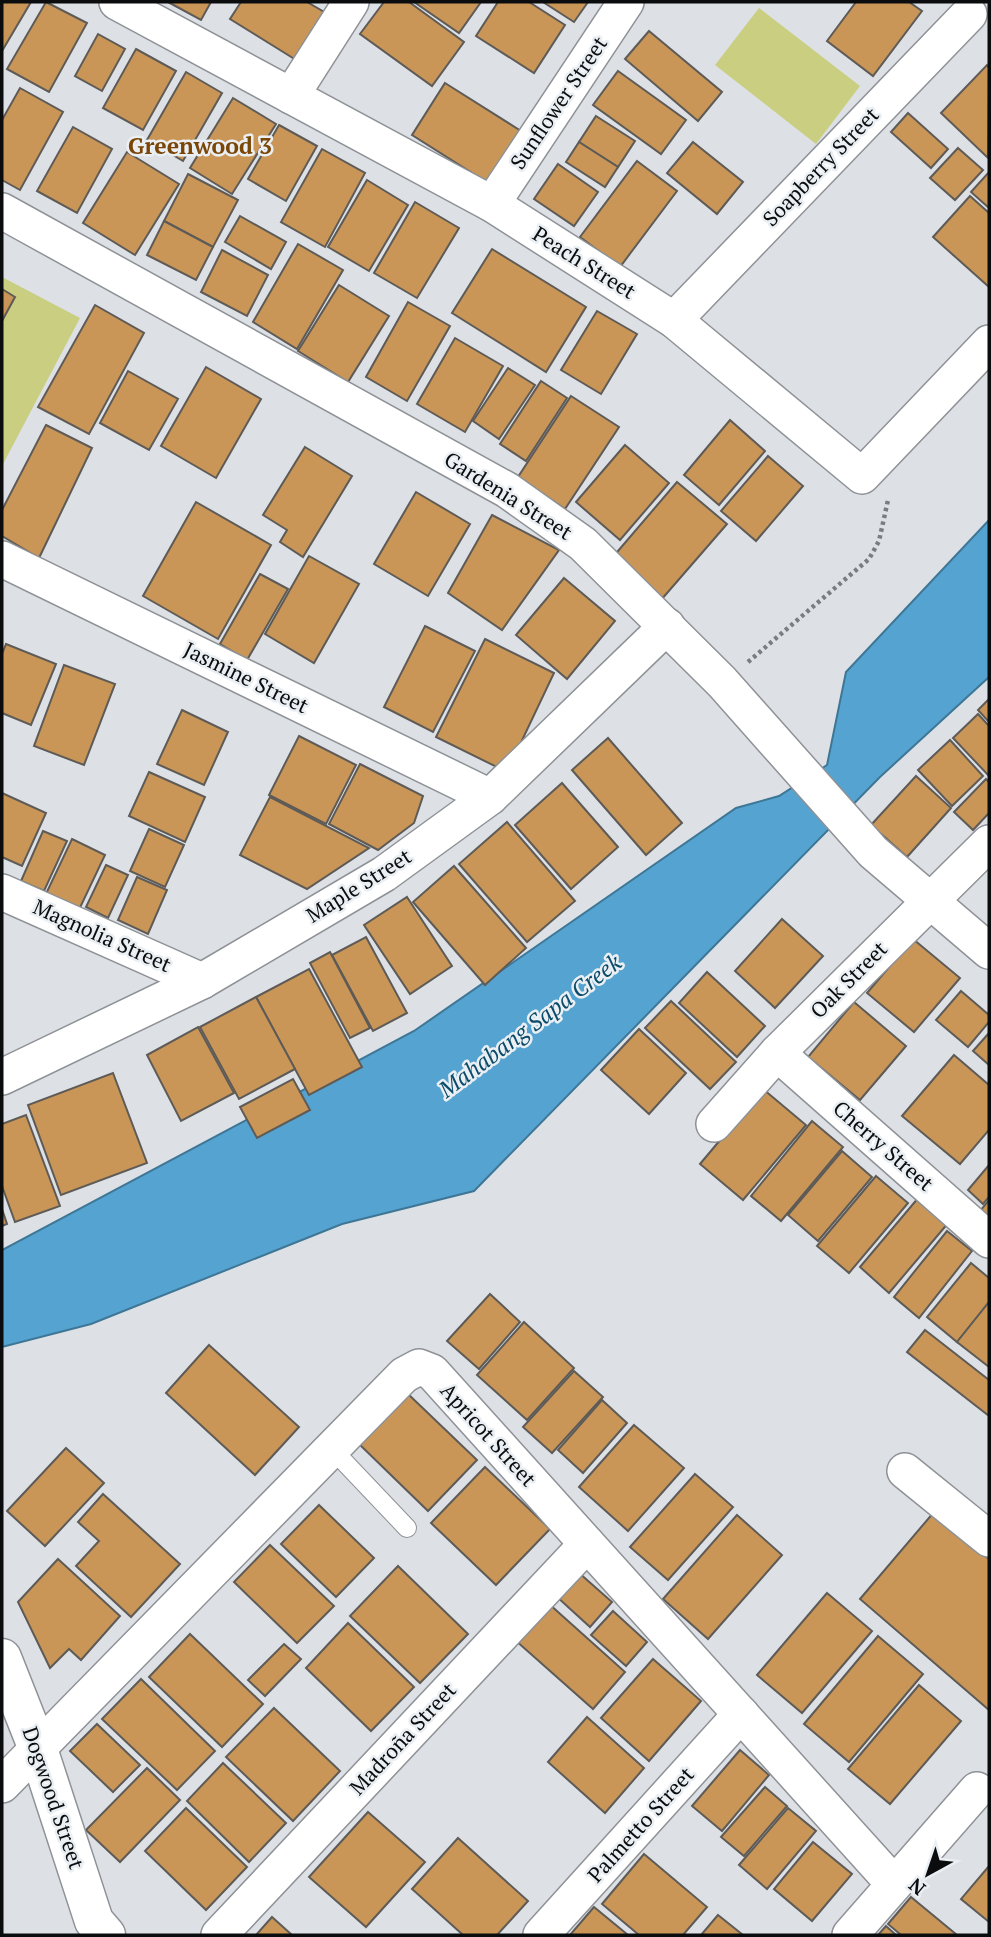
<svg xmlns="http://www.w3.org/2000/svg" width="991" height="1937" viewBox="0 0 991 1937" font-family="'PT Serif',serif">
<rect width="100%" height="100%" fill="#dde1e6"/>
<g fill="#c9ce80">
<polygon points="759,8 860,86 816,144 715,65"/>
<polygon points="2,277 80,318 2,466"/>
</g>
<polygon fill="#55a3d0" stroke="#3e7696" stroke-width="2" points="989,520 989,677 880,777 474,1191 342,1224 91,1324 2,1347 2,1250 414,1031 736,808 779,796 827,765 846,672"/>
<g fill="#ca9657" stroke="#5e5b57" stroke-width="2">
<polygon points="2,2 31,2 2,51"/>
<polygon points="46,2 87,23 49,92 7,69"/>
<polygon points="168,2 211,2 201,20"/>
<polygon points="241,2 307,2 326,13 296,60 230,19"/>
<polygon points="384,2 409,2 464,42 432,86 360,34"/>
<polygon points="414,2 481,2 459,33"/>
<polygon points="498,2 529,2 565,25 534,73 476,36"/>
<polygon points="543,2 588,2 574,22"/>
<polygon points="856,2 909,2 922,11 873,76 827,41"/>
<polygon points="649,31 722,92 698,121 625,59"/>
<polygon points="98,34 125,49 102,91 75,76"/>
<polygon points="136,49 176,71 143,130 103,108"/>
<polygon points="987,65 989,68 988,158 941,113"/>
<polygon points="618,71 686,120 661,154 593,105"/>
<polygon points="186,72 222,93 183,161 147,140"/>
<polygon points="445,83 521,131 488,183 412,135"/>
<polygon points="20,88 63,112 20,190 2,180 2,120"/>
<polygon points="233,98 276,124 232,194 190,168"/>
<polygon points="908,113 948,149 931,168 891,132"/>
<polygon points="596,116 635,141 618,167 579,142"/>
<polygon points="279,125 317,146 286,201 248,179"/>
<polygon points="73,127 112,149 77,213 37,191"/>
<polygon points="579,142 618,167 605,187 566,162"/>
<polygon points="693,142 743,182 717,214 667,173"/>
<polygon points="958,148 983,170 955,200 930,178"/>
<polygon points="322,149 365,173 325,247 281,222"/>
<polygon points="127,152 179,184 135,255 83,223"/>
<polygon points="637,161 677,191 620,267 580,237"/>
<polygon points="558,164 598,192 574,226 534,199"/>
<polygon points="989,172 989,208 971,192"/>
<polygon points="188,174 238,200 213,247 164,221"/>
<polygon points="367,180 408,205 369,271 328,247"/>
<polygon points="970,196 989,213 989,287 933,237"/>
<polygon points="415,202 459,228 417,298 374,273"/>
<polygon points="240,216 286,242 271,269 225,242"/>
<polygon points="164,221 213,247 196,280 147,255"/>
<polygon points="298,244 343,270 297,349 253,322"/>
<polygon points="492,249 586,307 546,372 452,313"/>
<polygon points="222,250 268,275 247,316 201,292"/>
<polygon points="339,285 389,316 348,382 298,351"/>
<polygon points="2,289 15,297 2,321"/>
<polygon points="408,302 450,326 407,401 366,377"/>
<polygon points="95,305 144,333 89,434 38,407"/>
<polygon points="597,311 637,334 601,394 561,370"/>
<polygon points="455,338 503,366 465,432 417,404"/>
<polygon points="206,367 261,399 216,478 161,446"/>
<polygon points="508,368 535,385 499,439 473,421"/>
<polygon points="128,371 178,399 149,450 100,423"/>
<polygon points="541,381 567,398 526,461 500,444"/>
<polygon points="571,396 619,427 565,509 518,477"/>
<polygon points="730,420 765,451 719,505 684,475"/>
<polygon points="46,425 92,448 39,558 2,536 2,510"/>
<polygon points="625,445 669,483 620,540 576,502"/>
<polygon points="305,447 352,476 303,557 280,542 287,530 263,515"/>
<polygon points="768,456 803,486 756,541 721,511"/>
<polygon points="677,482 727,524 661,600 612,558"/>
<polygon points="416,492 470,524 428,596 374,564"/>
<polygon points="196,502 271,545 218,639 143,596"/>
<polygon points="492,515 559,550 502,630 448,593"/>
<polygon points="309,556 359,584 314,663 265,634"/>
<polygon points="260,574 288,589 247,660 220,644"/>
<polygon points="564,578 615,621 567,679 516,635"/>
<polygon points="425,626 475,651 433,732 384,707"/>
<polygon points="485,639 554,673 507,772 436,737"/>
<polygon points="6,644 56,664 31,725 2,713 2,654"/>
<polygon points="64,665 115,684 84,765 34,746"/>
<polygon points="989,699 989,722 978,710"/>
<polygon points="182,710 228,732 204,785 157,764"/>
<polygon points="978,714 989,726 989,776 953,738"/>
<polygon points="299,736 356,765 326,824 269,795"/>
<polygon points="608,738 682,823 646,855 572,770"/>
<polygon points="950,740 983,776 952,806 918,770"/>
<polygon points="360,764 423,796 414,823 378,850 329,824"/>
<polygon points="149,772 205,797 185,842 129,816"/>
<polygon points="916,776 951,808 907,857 871,825"/>
<polygon points="986,779 989,782 989,813 973,830 954,812"/>
<polygon points="562,783 618,847 571,889 515,825"/>
<polygon points="2,793 46,813 22,866 2,857"/>
<polygon points="270,797 369,848 307,889 240,855"/>
<polygon points="507,822 575,901 527,942 459,864"/>
<polygon points="149,829 184,845 165,887 130,871"/>
<polygon points="43,831 67,841 44,891 21,881"/>
<polygon points="72,839 105,855 77,914 44,898"/>
<polygon points="106,865 128,875 108,918 86,907"/>
<polygon points="454,866 526,948 485,985 413,902"/>
<polygon points="137,877 167,890 148,934 118,920"/>
<polygon points="407,897 452,966 410,994 364,925"/>
<polygon points="782,919 823,956 775,1008 735,971"/>
<polygon points="366,937 407,1013 373,1031 332,955"/>
<polygon points="913,939 960,978 914,1032 867,993"/>
<polygon points="330,952 370,1028 350,1038 310,963"/>
<polygon points="309,969 362,1067 309,1095 256,997"/>
<polygon points="707,972 765,1026 737,1057 679,1003"/>
<polygon points="961,991 989,1015 989,1022 968,1047 936,1020"/>
<polygon points="256,997 295,1069 239,1099 200,1027"/>
<polygon points="671,1001 736,1062 710,1089 645,1028"/>
<polygon points="854,1002 906,1046 860,1100 808,1057"/>
<polygon points="198,1027 234,1093 181,1121 147,1055"/>
<polygon points="639,1029 686,1073 649,1114 601,1070"/>
<polygon points="989,1033 989,1065 973,1051"/>
<polygon points="954,1055 989,1085 989,1130 960,1164 902,1116"/>
<polygon points="113,1073 147,1163 61,1195 28,1105"/>
<polygon points="293,1079 310,1110 257,1138 240,1107"/>
<polygon points="763,1089 806,1125 743,1200 700,1164"/>
<polygon points="26,1115 60,1206 15,1222 2,1186 2,1124"/>
<polygon points="812,1121 843,1147 781,1221 751,1196"/>
<polygon points="842,1151 872,1177 818,1241 788,1215"/>
<polygon points="989,1165 989,1197 983,1204 968,1190"/>
<polygon points="876,1176 908,1203 849,1273 817,1246"/>
<polygon points="919,1197 949,1222 889,1293 860,1267"/>
<polygon points="989,1200 989,1218 981,1210"/>
<polygon points="2,1209 7,1224 2,1226"/>
<polygon points="947,1231 972,1251 919,1318 894,1297"/>
<polygon points="971,1263 989,1278 989,1302 957,1342 927,1317"/>
<polygon points="490,1294 520,1322 479,1369 447,1341"/>
<polygon points="989,1302 989,1367 957,1342"/>
<polygon points="524,1322 574,1368 527,1420 477,1375"/>
<polygon points="925,1330 989,1380 989,1416 907,1352"/>
<polygon points="209,1345 299,1427 255,1475 166,1393"/>
<polygon points="574,1371 603,1397 552,1453 523,1427"/>
<polygon points="407,1393 477,1460 428,1511 358,1443"/>
<polygon points="602,1400 627,1423 583,1473 558,1450"/>
<polygon points="634,1425 684,1468 628,1531 579,1487"/>
<polygon points="66,1448 104,1483 45,1546 7,1511"/>
<polygon points="485,1467 550,1529 496,1585 431,1523"/>
<polygon points="695,1474 733,1507 668,1580 630,1547"/>
<polygon points="103,1494 180,1564 131,1617 76,1566 99,1541 78,1522"/>
<polygon points="319,1505 374,1558 336,1597 281,1544"/>
<polygon points="934,1512 989,1559 989,1710 860,1599"/>
<polygon points="737,1515 782,1555 708,1639 663,1599"/>
<polygon points="270,1545 334,1606 297,1643 234,1582"/>
<polygon points="58,1559 120,1616 81,1660 69,1649 50,1668 18,1602"/>
<polygon points="398,1566 468,1634 420,1683 350,1616"/>
<polygon points="578,1572 612,1602 590,1627 556,1596"/>
<polygon points="827,1593 872,1631 802,1713 757,1675"/>
<polygon points="548,1603 625,1672 593,1709 515,1640"/>
<polygon points="613,1611 647,1642 626,1666 591,1635"/>
<polygon points="348,1623 414,1687 371,1731 306,1668"/>
<polygon points="190,1634 263,1704 222,1747 149,1677"/>
<polygon points="878,1636 923,1674 849,1762 804,1724"/>
<polygon points="284,1644 301,1659 265,1696 248,1680"/>
<polygon points="653,1659 701,1701 649,1761 601,1718"/>
<polygon points="141,1679 215,1751 177,1790 102,1719"/>
<polygon points="919,1685 961,1721 890,1804 848,1769"/>
<polygon points="274,1708 340,1771 293,1821 226,1757"/>
<polygon points="587,1717 644,1768 605,1813 548,1762"/>
<polygon points="97,1724 140,1765 113,1792 70,1751"/>
<polygon points="740,1750 769,1775 722,1831 692,1806"/>
<polygon points="223,1763 286,1823 249,1862 187,1801"/>
<polygon points="147,1768 180,1800 120,1862 86,1830"/>
<polygon points="765,1787 787,1806 744,1856 721,1837"/>
<polygon points="186,1808 247,1867 206,1910 145,1851"/>
<polygon points="788,1808 816,1831 767,1889 739,1865"/>
<polygon points="368,1812 425,1862 366,1927 309,1877"/>
<polygon points="458,1838 528,1901 497,1935 463,1935 412,1889"/>
<polygon points="813,1842 852,1874 812,1921 774,1889"/>
<polygon points="644,1854 707,1907 683,1935 639,1935 602,1904"/>
<polygon points="989,1866 989,1922 961,1899"/>
<polygon points="911,1897 957,1935 901,1935 888,1924"/>
<polygon points="594,1907 628,1935 570,1935"/>
<polygon points="718,1915 743,1935 701,1935"/>
<polygon points="272,1917 292,1935 256,1935"/>
<polygon points="886,1926 896,1935 878,1935"/>
</g>
<g fill="none" stroke-linecap="round" stroke-linejoin="round">
<g stroke="#8e9296" stroke-width="20">
<polyline id="service" points="332,1449 407,1528"/>
</g>
<g stroke="#8e9296" stroke-width="38">
<g id="minor">
<polyline points="117,2 492,204 674,320 862,476 989,343"/>
<polyline points="291,96 351,2"/>
<polyline points="492,204 626,2"/>
<polyline points="2,211 507,490 583,544 722,682 873,852 989,951"/>
<polyline points="674,320 969,14"/>
<polyline points="2,559 490,797"/>
<polyline points="2,892 202,981"/>
<polyline points="777,1053 989,1240"/>
<polyline points="2,1077 202,981 384,874 490,797 667,626"/>
<polyline points="714,1124 777,1053 989,843"/>
<polyline points="905,1471 989,1539"/>
<polyline points="2,1785 404,1375 419,1367 432,1372 894,1884"/>
<polyline points="219,1935 587,1544"/>
<polyline points="541,1935 741,1714"/>
<polyline points="850,1935 977,1790"/>
</g>
</g>
<g stroke="#8e9296" stroke-width="41">
<polyline id="tertiary" points="2,1658 38,1749 94,1921 106,1935"/>
</g>
<polyline stroke="#797d80" stroke-width="4.5" stroke-dasharray="3.5 3.5" stroke-linecap="butt" points="748,662 869,559 879,541 888,500"/>
<use href="#service" stroke="#fff" stroke-width="18"/>
<use href="#minor" stroke="#fff" stroke-width="35"/>
<use href="#tertiary" stroke="#fff" stroke-width="38"/>
</g>
<g text-anchor="middle" stroke-width="5" stroke-linejoin="round" paint-order="stroke">
<g font-size="21" fill="#0a0c0d" stroke="#eaeff3">
<text transform="translate(559 103) rotate(-56)" y="7">Sunflower Street</text>
<text transform="translate(821 167) rotate(-46)" y="7">Soapberry Street</text>
<text transform="translate(584 263) rotate(32)" y="7">Peach Street</text>
<text transform="translate(508 496) rotate(32)" y="7">Gardenia Street</text>
<text transform="translate(246 678) rotate(26)" y="7">Jasmine Street</text>
<text transform="translate(359 886) rotate(-32)" y="7">Maple Street</text>
<text transform="translate(102 936) rotate(24)" y="7">Magnolia Street</text>
<text transform="translate(849 980) rotate(-45)" y="7">Oak Street</text>
<text transform="translate(883 1146) rotate(41)" y="7">Cherry Street</text>
<text transform="translate(488 1435) rotate(48)" y="7">Apricot Street</text>
<text transform="translate(403 1739) rotate(-47)" y="7">Madroña Street</text>
<text transform="translate(53 1798) rotate(71)" y="7">Dogwood Street</text>
<text transform="translate(641 1825) rotate(-48)" y="7">Palmetto Street</text>
</g>
<g font-size="23" font-weight="bold" fill="#7a4505" stroke="#eaeff3">
<text x="200" y="154">Greenwood 3</text>
</g>
<g font-size="23" font-style="italic" fill="#0b4b6a" stroke="#eaeff3">
<text transform="translate(530 1026) rotate(-37)" y="8">Mahabang Sapa Creek</text>
</g>
</g>
<rect width="991" height="1937" fill="none" stroke="#0a0c0d" stroke-width="7"/>
<g transform="translate(928 1874) rotate(220)" stroke="#eaeff3" stroke-width="5" paint-order="stroke">
<path d="M0-5L12 26L0 18L-12 26Z" fill="#0a0c0d"/>
<text y="-10" font-size="19" font-weight="bold" text-anchor="middle" fill="#0a0c0d">N</text>
</g>
</svg>
